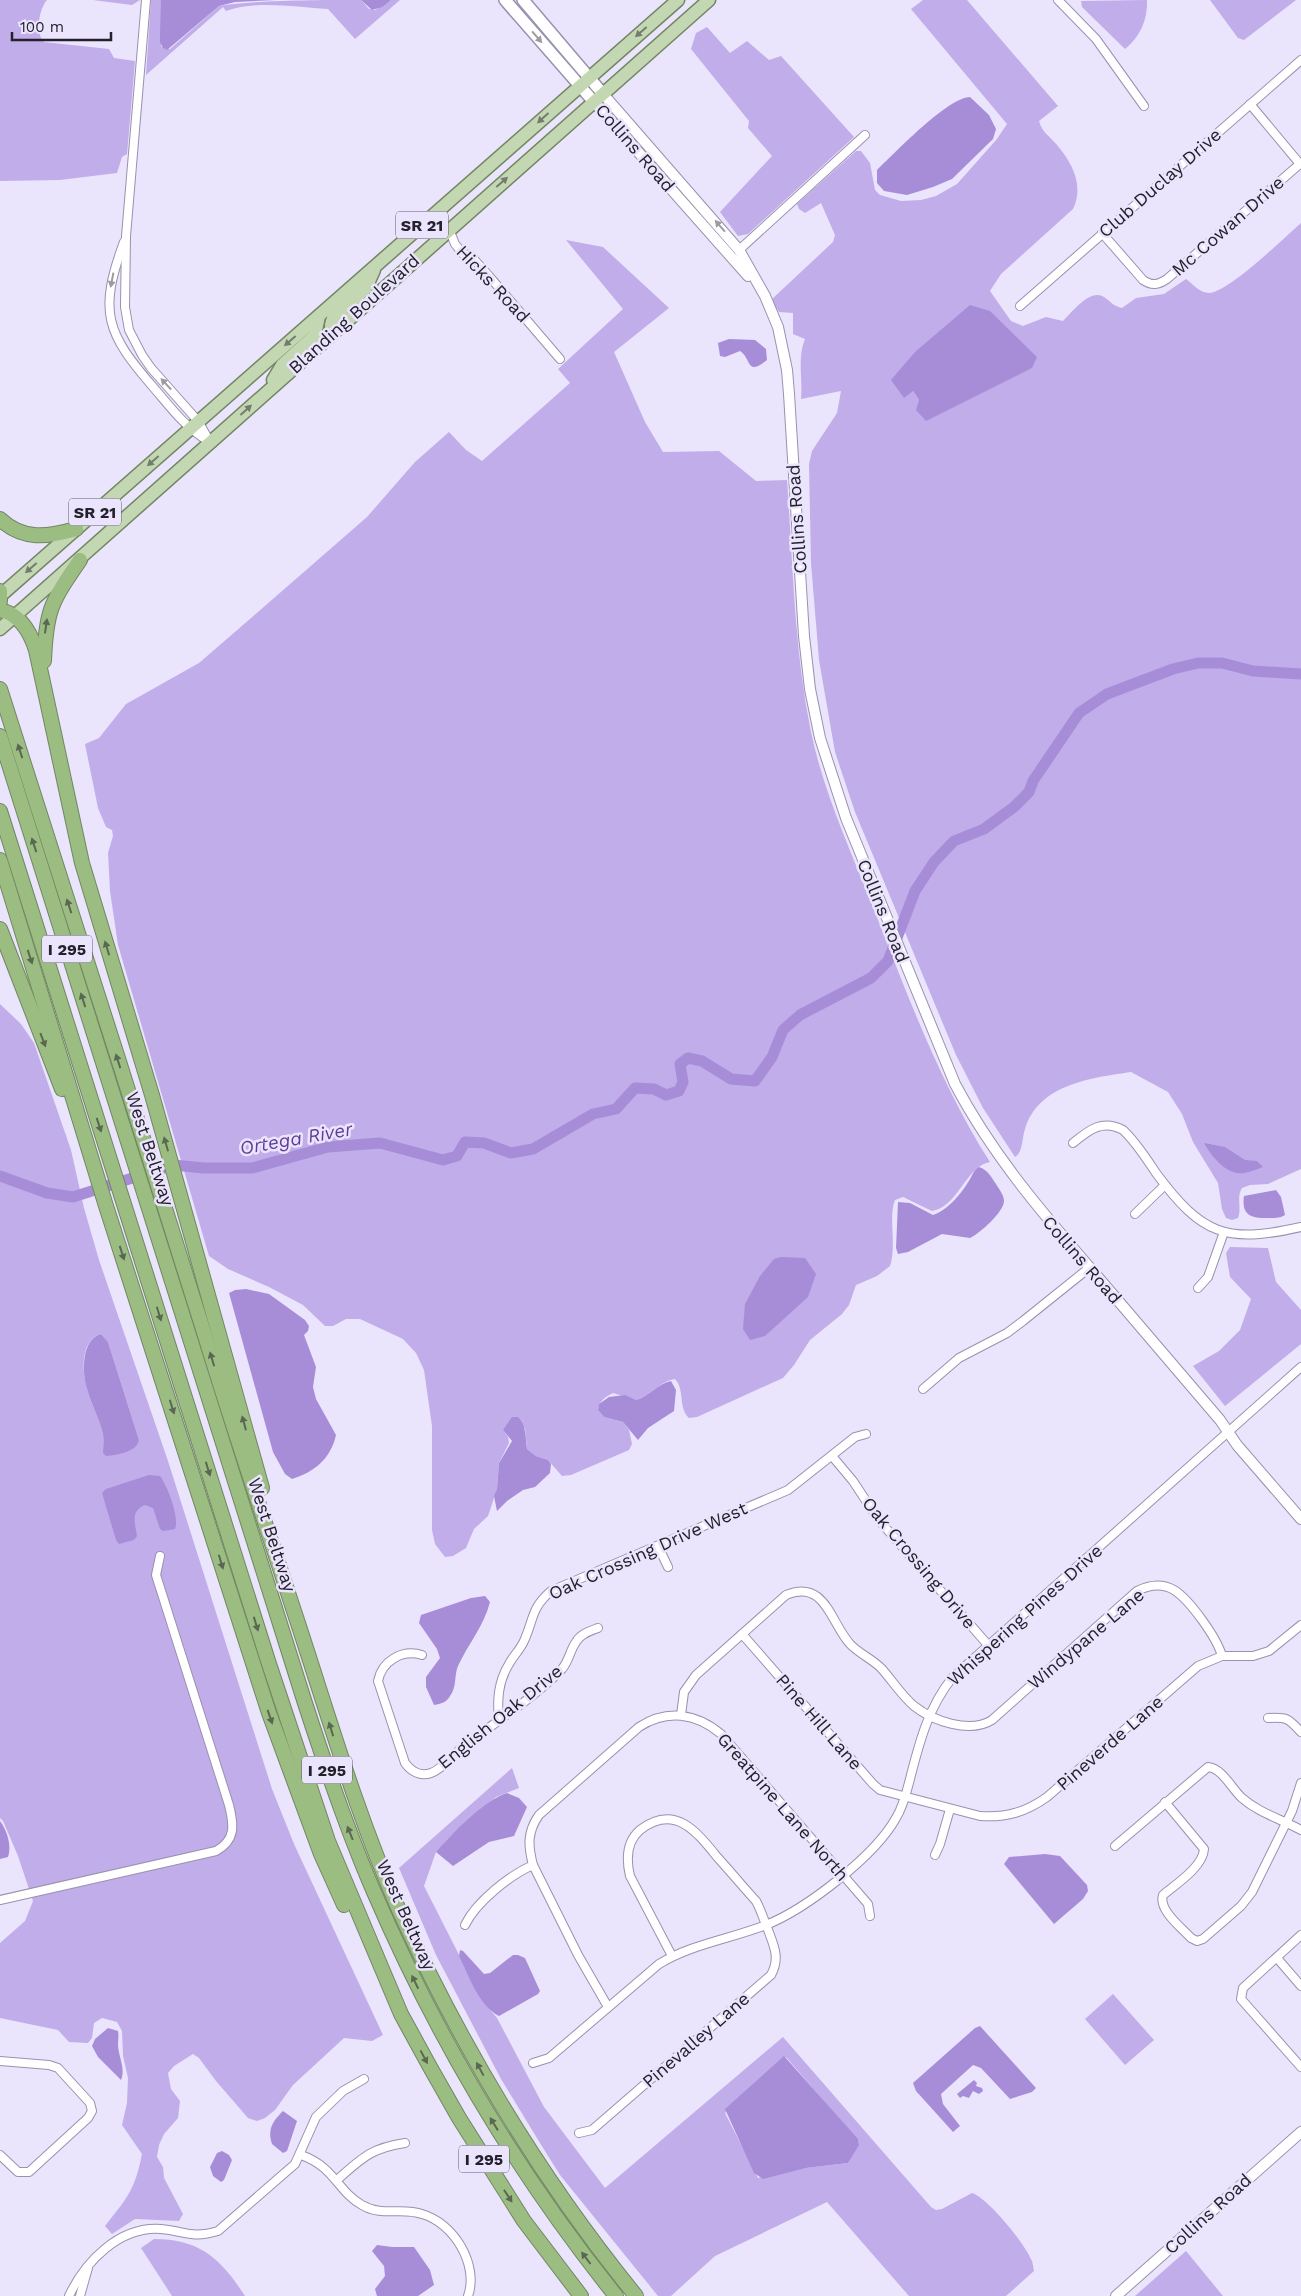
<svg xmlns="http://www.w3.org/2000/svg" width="1301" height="2296" viewBox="0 0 1301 2296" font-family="'Work Sans',sans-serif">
<rect width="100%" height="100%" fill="#ebe4fd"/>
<g fill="#c1ade9" fill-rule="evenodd">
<path d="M0 0H47C39 9 35 33 44 42L109 49 114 58 135 61 127 154 122 157 117 173 60 180 0 181Z"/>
<polygon points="93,0 140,0 132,5"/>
<path d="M151 0H161V46L165 49H170L219 6C256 0 321 0 361 0L369 9 375 10 391 0H400L355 39 328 9C295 7 257 0 226 11L223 7 146 75Z"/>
<path d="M923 0H967L1058 106 1039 121C1042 133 1050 136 1057 145 1073 164 1084 186 1073 209L1001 274 990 291 1011 321 1023 326 1046 317 1063 321C1071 313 1089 290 1102 296 1110 300 1112 306 1122 308L1136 298 1164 294 1186 279C1193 284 1200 293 1209 293 1229 292 1285 237 1301 223V1169L1268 1184 1250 1185 1242 1188C1236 1197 1242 1208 1238 1218L1232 1220 1226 1218 1222 1209 1218 1183 1193 1142 1182 1114 1168 1092 1131 1072C1091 1078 1039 1084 1025 1129 1022 1137 1023 1153 1015 1157L983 1108 956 1055 855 812 835 752 819 660 811 563 809 464 812 451 837 413 841 391 801 399C803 379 797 358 805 339L793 334V313L779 312 771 300 833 242 835 235 821 203 805 213 799 209 797 204 856 151H861L870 163 875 190 880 195 901 201 921 200 936 196 957 184 997 139 1007 124 911 9ZM1032 368 919 400 913 391Z"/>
<path d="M1147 0C1148 19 1140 37 1125 49L1082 7 1081 1Z"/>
<polygon points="1210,0 1296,0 1244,40 1238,38"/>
<polygon points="707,27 730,53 747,41 769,60 781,56 854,137 748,234 738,236 720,212 772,156 748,128 749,121 691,49 696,33"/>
<path d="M566 240 603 247 669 308 614 352 645 422 663 452 719 451 756 481 787 480C793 564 794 649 811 732 823 790 849 847 871 902 906 991 939 1082 990 1162 966 1166 958 1207 932 1211L903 1197 895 1200C888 1217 897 1246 890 1266L877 1276 856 1285 849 1305 842 1314 810 1340 794 1365 783 1378 697 1417 689 1418C678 1408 685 1389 675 1379 660 1381 652 1395 636 1400L613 1393C605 1397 599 1401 598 1410L604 1417 623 1422 629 1430 632 1444 629 1450 571 1475 562 1476 548 1460 536 1456 527 1449 525 1428 503 1430 508 1437 509 1443 499 1463 497 1489 488 1516 474 1529 466 1548 453 1556 445 1557 435 1544 432 1530V1426L424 1370 416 1353 403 1339 360 1319H346L333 1326H325L303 1305 269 1287 228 1269 209 1256 118 945 110 891 108 853 113 836 112 830 106 827 98 808 85 744 99 738 126 704 199 663 266 605 367 517 415 462 449 432 466 450 482 461 570 383 558 369 623 309Z"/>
<path d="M0 1004 21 1024 34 1043 71 1150 84 1208 99 1260 168 1461 272 1789 294 1844 383 2035 372 2041 344 2038 293 2085 275 2110 265 2118 257 2121 248 2118 216 2081 199 2058 193 2054 174 2066 168 2073 171 2089 180 2101 178 2118 164 2134 159 2145 157 2157 163 2167 164 2178 183 2214 179 2221 135 2219 112 2234 105 2226C127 2198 135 2190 142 2154L122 2125 127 2103 128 2078 123 2056 122 2031 117 2022 102 2018 94 2023 92 2038 88 2043 69 2042 58 2030 0 2018V1943L25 1921 33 1901 18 1856 3 1821 0 1818ZM101 1334 108 1342 139 1440C134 1452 115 1457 103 1453 103 1446 104 1440 103 1434 99 1418 91 1404 87 1389 82 1374 80 1339 101 1334Z"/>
<polygon points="1230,1247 1268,1248 1276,1282 1301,1310 1301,1344 1225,1406 1193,1366 1219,1351 1240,1330 1251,1299 1230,1277 1226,1253"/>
<path d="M512 1768 519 1788 496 1797 447 1840 436 1852 424 1886 482 2000 497 2018 544 2107 605 2188 783 2037 931 2207 936 2210 942 2209 972 2193C988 2198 1024 2243 1031 2259 1033 2262 1033 2267 1034 2271L1006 2296H909L827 2202 715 2256 671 2296H658L560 2175 540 2143 501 2079 436 1955 399 1868ZM786 2057 859 2142 848 2163 806 2168 758 2178 725 2113Z"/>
<polygon points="1113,1994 1154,2040 1125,2065 1085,2019"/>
<path d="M154 2239C200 2239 221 2259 245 2296H172L141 2248Z"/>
<polygon points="1186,2251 1223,2296 1135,2296"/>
</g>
<g fill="#a78dd8">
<polygon points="161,0 276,0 235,2 219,6 167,50 163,48 160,42 160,34"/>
<polygon points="361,0 391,0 382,7 372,10"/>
<path d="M970 97 989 115 996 129 993 139 952 179 933 187 907 195 884 191 877 183V170C896 152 947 98 970 97Z"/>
<polygon points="970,305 990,311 1037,357 1032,368 926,421 916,410 919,400 913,391 904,398 891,380 915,352"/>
<path d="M729 339 755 340 766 349 767 360C746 377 752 359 740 351L725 357 720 356 718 343Z"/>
<path d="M1204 1143 1225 1147 1245 1160 1257 1161 1263 1167C1257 1169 1250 1172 1244 1173 1227 1176 1211 1156 1204 1143Z"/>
<path d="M979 1167C988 1170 991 1177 996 1184 999 1189 1004 1195 1004 1201 1004 1212 979 1234 970 1238L942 1234 908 1252 898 1254 896 1248 898 1202 910 1203 933 1215C947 1211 963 1192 970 1179 973 1174 974 1170 979 1167Z"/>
<path d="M1276 1190 1281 1197 1285 1215C1280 1218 1276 1218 1269 1218 1253 1218 1241 1217 1244 1196Z"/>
<polygon points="781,1257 805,1258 816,1274 808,1297 765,1336 750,1340 743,1329 745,1304 760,1276 774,1259"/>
<path d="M246 1289 269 1294 305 1320 309 1326 308 1331 304 1335 316 1367 313 1387 316 1399 336 1435C331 1458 315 1472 292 1479L285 1474 273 1452 229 1293 235 1290Z"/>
<path d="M101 1334 108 1342 139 1440C137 1452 117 1455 106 1456L103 1453C103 1446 104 1441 103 1434 99 1418 91 1404 87 1389 82 1374 81 1339 101 1334Z"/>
<path d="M671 1381 676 1390 674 1411 648 1428 638 1440 623 1422 604 1417 598 1410 599 1404 609 1397 625 1395 636 1400C650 1396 657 1384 671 1381Z"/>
<path d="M512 1417H518C527 1426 525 1437 527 1449L536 1456 548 1460 551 1464 550 1473 535 1487 523 1490 507 1501 497 1511 494 1496 497 1489 499 1463 512 1441 503 1430Z"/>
<path d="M149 1475 160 1476C167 1485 180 1518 175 1529L163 1531 160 1529 153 1508 145 1505C130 1511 135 1523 137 1536L134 1540 119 1544 116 1540 102 1493 106 1489Z"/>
<path d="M485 1596 490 1602C484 1626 468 1644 458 1666 454 1675 457 1687 450 1696 447 1702 441 1704 434 1705L426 1687V1677L440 1658 437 1649 419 1623 421 1615 471 1598Z"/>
<path d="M507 1793 519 1798 527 1807 514 1836 489 1842 453 1866 436 1852C453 1833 483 1801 507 1793Z"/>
<path d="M0 1821C7 1830 12 1846 8 1857L0 1859Z"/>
<polygon points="1045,1854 1060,1856 1087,1885 1088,1891 1083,1899 1054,1924 1004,1864 1009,1857"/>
<path d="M460 1950 463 1951 484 1974 490 1973 513 1955H518L525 1958 540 1991 538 1994 499 2016C479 2006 469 1976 459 1956Z"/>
<polygon points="980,2026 1036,2088 1032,2092 1010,2099 981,2068 973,2065 941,2094 943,2104 960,2126 953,2132 916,2091 913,2083 975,2028"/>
<path d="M108 2028 118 2031C119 2036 118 2039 118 2044 118 2056 126 2068 121 2080L98 2057 92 2046 95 2039Z"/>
<polygon points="784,2056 858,2139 859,2145 848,2163 806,2168 763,2179 754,2173 725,2109"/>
<polygon points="974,2080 977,2083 976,2086 982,2088 983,2091 979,2094 973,2091 969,2098 963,2096 960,2098 957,2094"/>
<path d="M283 2111 297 2121 287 2151 283 2153 272 2144C267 2129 273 2121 283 2111Z"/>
<polygon points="222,2151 229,2155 232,2160 224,2180 221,2182 213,2176 210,2167 217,2153"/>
<polygon points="377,2245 392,2247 414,2247 430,2270 434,2285 418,2296 377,2296 375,2289 385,2276 384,2266 372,2251"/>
</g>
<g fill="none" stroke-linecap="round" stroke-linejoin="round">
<polyline stroke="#a78dd8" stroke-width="11" points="0,1176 47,1193 73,1197 173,1165 204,1168 252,1168 328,1147 380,1143 443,1160 457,1156 465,1142 484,1143 511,1153 533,1149 593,1114 616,1109 635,1088 654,1089 666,1095 679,1091 683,1082 680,1064 688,1058 702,1061 731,1079 755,1081 772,1057 783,1030 800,1015 871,978 888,961 915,891 934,862 954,841 984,829 1014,807 1029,792 1033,781 1079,713 1107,694 1173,669 1198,663 1222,663 1253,671 1301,674"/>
<g stroke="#9a91ae" stroke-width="10">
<g id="minor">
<polyline points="146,0 126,236 125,307 129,330 142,355 151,368 198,421 210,442"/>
<polyline points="1058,0 1096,39 1144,106"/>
<polyline points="1250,104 1300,164"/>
<polyline points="449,229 455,244 463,254 470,255 489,276 560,359"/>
<path d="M1102 233 1143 280C1152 286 1158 285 1167 279L1301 163"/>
<path d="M124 242C98 312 106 333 154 388 172 409 184 426 208 441"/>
<polyline points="739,250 865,135"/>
<polyline points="1020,306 1301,60"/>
<path d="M1073 1143C1089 1130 1102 1119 1123 1130 1136 1142 1146 1158 1156 1173 1202 1235 1226 1244 1301 1227"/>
<polyline points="1135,1214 1165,1185"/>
<polyline points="1198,1288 1208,1277 1224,1232"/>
<polyline points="923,1389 959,1358 1007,1333 1023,1321 1089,1268"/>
<polyline points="832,1456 853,1481 878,1519 988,1645"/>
<polyline points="658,1546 668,1567"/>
<path d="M742 1634 873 1784 880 1790 980 1816C1006 1818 1026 1812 1047 1797L1198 1666 1222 1656H1253L1269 1651 1301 1625"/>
<path d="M422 1655C402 1649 382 1661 378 1681L405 1763C411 1771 420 1777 431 1773 443 1769 453 1754 463 1747 496 1721 533 1699 562 1669 569 1661 570 1650 576 1642 580 1634 590 1631 598 1628"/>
<path d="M681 1715 684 1692 696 1675 786 1595C826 1578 831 1625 851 1645 860 1654 872 1659 881 1668 892 1680 901 1695 914 1706 933 1721 970 1734 992 1720L1137 1591C1149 1585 1162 1583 1174 1590 1190 1600 1217 1638 1222 1656"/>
<path d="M1268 1718C1287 1717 1288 1718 1301 1732"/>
<path d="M499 1721C497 1700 498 1682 509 1664 513 1656 520 1650 524 1641 534 1619 531 1608 551 1591L788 1490 855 1437 866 1434"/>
<path d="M1165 1802 1204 1849C1203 1867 1176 1884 1163 1895 1158 1910 1182 1928 1191 1938L1197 1941 1203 1939 1241 1906 1252 1892 1292 1811 1301 1783"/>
<path d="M1115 1846 1208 1767C1222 1768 1232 1789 1242 1798 1259 1813 1281 1819 1301 1830"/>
<polyline points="935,1855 940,1844 950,1809"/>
<path d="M0 1900 216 1851C236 1840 234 1825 229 1805L156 1575 160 1556"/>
<path d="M465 1925C476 1902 510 1875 533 1865"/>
<polyline points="1301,1935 1243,1988 1241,1999 1301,2067"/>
<polyline points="1277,1958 1301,1986"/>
<path d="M608 2007 578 1955 533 1865C528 1846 527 1832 539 1815L639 1727C667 1709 696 1713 721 1734L868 1904 870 1916"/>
<polyline points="0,2061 49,2065 58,2068 90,2103 92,2111 88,2118 29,2172 18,2172 0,2155"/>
<path d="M533 2063 549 2058 659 1964C692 1944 730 1939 766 1925 806 1909 875 1856 896 1818 904 1805 907 1790 911 1775 920 1740 929 1707 952 1678L1301 1367"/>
<path d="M579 2133 592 2130 771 1975C781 1957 773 1944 767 1927 763 1918 761 1910 756 1901 743 1887 731 1872 718 1858 697 1832 675 1803 640 1830 626 1842 626 1859 630 1876L672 1956"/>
<path d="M301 2155C335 2167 337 2191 362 2205 382 2217 402 2207 422 2214 454 2223 479 2265 468 2296"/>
<path d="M337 2180C362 2158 371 2148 405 2143"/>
<path d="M69 2296C85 2262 119 2226 161 2229 185 2231 191 2239 218 2231L295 2164 316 2117 343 2091 364 2079"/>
<polyline points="80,2296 88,2268"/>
</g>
</g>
<g stroke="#9a91ae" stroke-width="12">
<g id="tertiary">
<path d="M603 94 739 250 765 296 778 327 787 370 789 394 804 636 810 689 820 738 846 818 955 1084C993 1156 1044 1215 1097 1276 1138 1324 1179 1372 1220 1420L1237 1445 1301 1519"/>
<polyline points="594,102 748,276"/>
<polyline points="1116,2296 1301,2132"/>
</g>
</g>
<g stroke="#9a91ae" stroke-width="14">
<g id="secondary">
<polyline points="505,0 594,102"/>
<polyline points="523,0 603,94"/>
</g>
</g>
<g stroke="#718663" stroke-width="15">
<g id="primary">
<polyline points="332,334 331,325 333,318 366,288 374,270"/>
<polyline points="273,380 282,365 315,335 319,316"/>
<polyline points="0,596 678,0"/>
<polyline points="0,629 709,0"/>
</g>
</g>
<g stroke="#718663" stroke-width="16">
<g id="motorway">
<path d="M0 519C23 541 48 537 76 529"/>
<polyline points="0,591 0,601"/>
<path d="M0 610C20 614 30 631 36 650L82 863 152 1095 262 1488"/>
<path d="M44 661C46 610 51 602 80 560"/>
<path d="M0 689C69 905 139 1122 206 1339 233 1428 263 1516 292 1605 326 1707 355 1811 399 1910 462 2048 540 2178 636 2296"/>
<path d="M0 736 304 1700C325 1765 347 1830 374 1892 437 2038 517 2173 616 2296"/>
<polyline points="0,811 269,1664 328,1841 401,2014 430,2067 459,2118 524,2221 581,2296"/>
<polyline points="0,860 106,1206 269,1713 321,1854 344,1905"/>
<polyline points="0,929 62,1089"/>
</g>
</g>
<use href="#minor" stroke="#fff" stroke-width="8"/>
<use href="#tertiary" stroke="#fff" stroke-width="10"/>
<use href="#secondary" stroke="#fff" stroke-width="11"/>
<use href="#primary" stroke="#c3d7b3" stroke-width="12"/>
<use href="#motorway" stroke="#9bbd81" stroke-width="14"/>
</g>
<defs><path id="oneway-solid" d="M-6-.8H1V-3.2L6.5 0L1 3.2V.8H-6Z" transform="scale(1.25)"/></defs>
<g fill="#747c70">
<use href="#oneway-solid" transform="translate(641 32) rotate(139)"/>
<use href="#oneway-solid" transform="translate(543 118) rotate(138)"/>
<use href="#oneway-solid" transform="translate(502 182) rotate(-41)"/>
<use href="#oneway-solid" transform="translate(290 341) rotate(139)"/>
<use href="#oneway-solid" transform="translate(246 410) rotate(-42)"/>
<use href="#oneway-solid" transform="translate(153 461) rotate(139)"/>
<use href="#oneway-solid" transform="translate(31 568) rotate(139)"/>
</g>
<g fill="#9c9ba0">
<use href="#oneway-solid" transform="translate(537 37) rotate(49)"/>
<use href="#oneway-solid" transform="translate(720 226) rotate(-131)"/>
<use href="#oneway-solid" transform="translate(112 280) rotate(101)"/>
<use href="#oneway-solid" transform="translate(166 384) rotate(-133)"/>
</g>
<g fill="#5a6752">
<use href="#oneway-solid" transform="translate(46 626) rotate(-82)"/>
<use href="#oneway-solid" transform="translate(20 751) rotate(-108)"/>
<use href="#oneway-solid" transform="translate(34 845) rotate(-108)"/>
<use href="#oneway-solid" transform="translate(69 906) rotate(-108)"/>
<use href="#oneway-solid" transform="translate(107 948) rotate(-107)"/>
<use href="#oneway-solid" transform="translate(30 957) rotate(72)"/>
<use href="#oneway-solid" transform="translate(83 1000) rotate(-108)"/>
<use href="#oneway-solid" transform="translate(43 1040) rotate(69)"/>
<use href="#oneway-solid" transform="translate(118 1061) rotate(-108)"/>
<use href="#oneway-solid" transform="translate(99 1125) rotate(72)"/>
<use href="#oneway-solid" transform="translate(166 1144) rotate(-106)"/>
<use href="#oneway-solid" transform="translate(122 1253) rotate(72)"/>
<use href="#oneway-solid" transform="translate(159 1314) rotate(73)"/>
<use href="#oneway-solid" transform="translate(212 1359) rotate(-107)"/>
<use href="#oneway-solid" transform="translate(172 1407) rotate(73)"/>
<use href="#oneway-solid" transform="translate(244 1423) rotate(-105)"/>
<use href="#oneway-solid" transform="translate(208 1469) rotate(73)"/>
<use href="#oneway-solid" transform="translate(221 1562) rotate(73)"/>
<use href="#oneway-solid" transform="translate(256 1624) rotate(73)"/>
<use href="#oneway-solid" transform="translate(270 1717) rotate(71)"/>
<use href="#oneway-solid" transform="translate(331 1729) rotate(-107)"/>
<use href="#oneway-solid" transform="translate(350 1833) rotate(-112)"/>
<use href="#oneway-solid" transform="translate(415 1982) rotate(-116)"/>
<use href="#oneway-solid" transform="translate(424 2057) rotate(62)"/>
<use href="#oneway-solid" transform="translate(480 2069) rotate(-118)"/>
<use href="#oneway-solid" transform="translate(494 2124) rotate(-122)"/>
<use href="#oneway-solid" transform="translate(508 2196) rotate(57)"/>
<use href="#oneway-solid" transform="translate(586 2258) rotate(-127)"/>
</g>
<g text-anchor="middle" stroke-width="5" stroke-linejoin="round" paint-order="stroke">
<g fill="#ebe4fd" stroke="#605c6b" stroke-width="1">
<rect x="396" y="211.5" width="52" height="27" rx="4"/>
<rect x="69" y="498.5" width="52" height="27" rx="4"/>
<rect x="42" y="935.5" width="50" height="27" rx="4"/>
<rect x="302" y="1756.5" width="50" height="27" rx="4"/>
<rect x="459" y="2145.5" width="50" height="27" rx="4"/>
</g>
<g font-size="16" font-weight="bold" fill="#24212c">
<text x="422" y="231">SR 21</text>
<text x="95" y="518">SR 21</text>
<text x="67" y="955">I 295</text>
<text x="327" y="1776">I 295</text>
<text x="484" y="2165">I 295</text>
</g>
<g font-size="18" fill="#24212c" stroke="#ebe4fd">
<text transform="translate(635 148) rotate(49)" y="6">Collins Road</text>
<text transform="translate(1160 183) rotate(-41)" y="6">Club Duclay Drive</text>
<text transform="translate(1228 226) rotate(-41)" y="6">Mc Cowan Drive</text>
<text transform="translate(493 284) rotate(47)" y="6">Hicks Road</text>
<text transform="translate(354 314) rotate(-42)" y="6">Blanding Boulevard</text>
<text transform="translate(797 519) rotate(-94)" y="6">Collins Road</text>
<text transform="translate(883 911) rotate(68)" y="6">Collins Road</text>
<text transform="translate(150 1149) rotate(72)" y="6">West Beltway</text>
<text transform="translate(1082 1260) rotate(49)" y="6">Collins Road</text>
<text transform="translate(272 1535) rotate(72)" y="6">West Beltway</text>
<text transform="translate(648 1551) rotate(-24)" y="6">Oak Crossing Drive West</text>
<text transform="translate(919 1563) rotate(50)" y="6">Oak Crossing Drive</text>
<text transform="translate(1025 1615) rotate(-42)" y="6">Whispering Pines Drive</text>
<text transform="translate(1086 1639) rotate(-40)" y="6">Windypane Lane</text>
<text transform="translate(500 1717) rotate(-39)" y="6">English Oak Drive</text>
<text transform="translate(819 1722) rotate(49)" y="6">Pine Hill Lane</text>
<text transform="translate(1110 1743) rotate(-41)" y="6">Pineverde Lane</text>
<text transform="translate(783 1807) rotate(49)" y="6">Greatpine Lane North</text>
<text transform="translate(406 1915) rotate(66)" y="6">West Beltway</text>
<text transform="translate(696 2040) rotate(-41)" y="6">Pinevalley Lane</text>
<text transform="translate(1208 2214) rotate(-42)" y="6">Collins Road</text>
</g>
<g font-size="19" font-style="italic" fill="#613c96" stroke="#ebe4fd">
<text transform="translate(296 1138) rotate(-10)" y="7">Ortega River</text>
</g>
</g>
<path d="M12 32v8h99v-8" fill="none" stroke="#24212c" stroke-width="2.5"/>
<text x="20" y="32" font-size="15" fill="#24212c" stroke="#ebe4fd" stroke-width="4" paint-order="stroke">100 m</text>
</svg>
